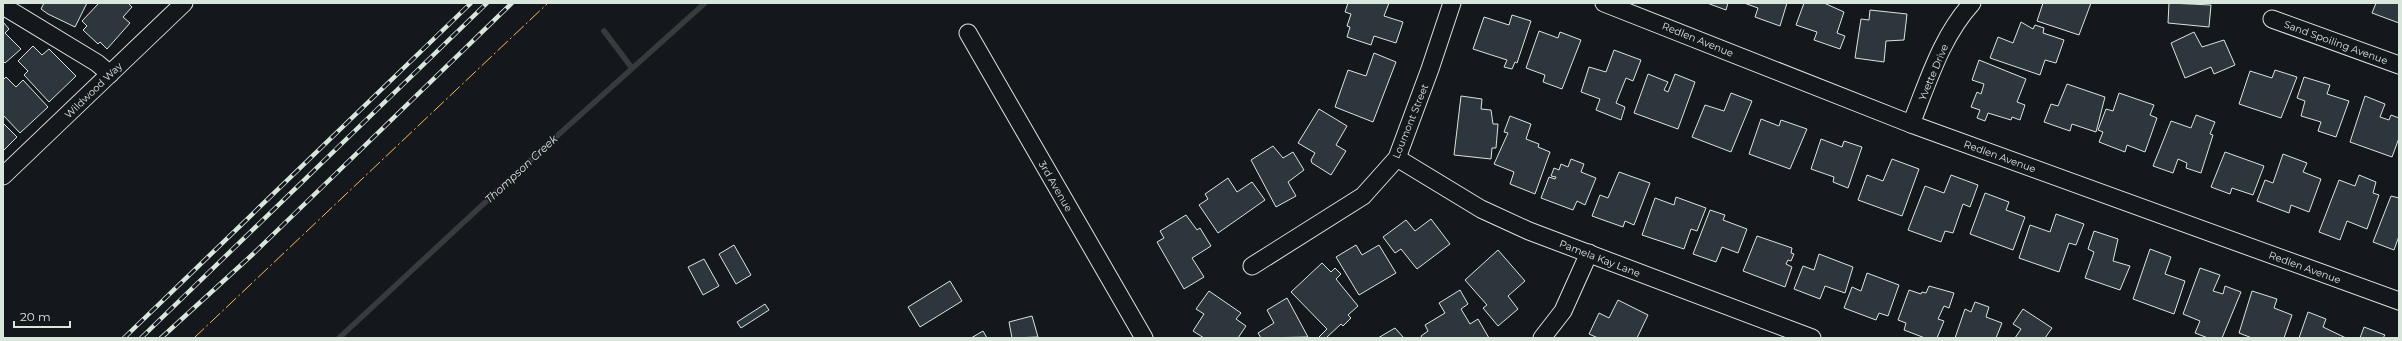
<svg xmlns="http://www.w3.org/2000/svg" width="2402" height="341" viewBox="0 0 2402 341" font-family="Montserrat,sans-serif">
<rect width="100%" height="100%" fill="#14181c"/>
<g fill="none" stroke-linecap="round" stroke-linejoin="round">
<g stroke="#363b3e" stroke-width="5.5">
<polyline points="604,31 632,68"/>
<polyline points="339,338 548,144 705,3"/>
</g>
</g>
<g fill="#2c363c" stroke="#d8e6dc">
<polygon points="44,3 87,3 75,27 48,14 41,9"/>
<polygon points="99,3 128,3 132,7 123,17 130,23 107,49 100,42 98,44 83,30 87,26 82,21"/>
<polygon points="1348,3 1389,3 1384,16 1403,22 1396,43 1374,36 1371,45 1347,37 1350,27 1347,26 1351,14 1345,12"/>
<polygon points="1707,3 1728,3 1726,10"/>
<polygon points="1744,3 1787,3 1780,26 1755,17 1758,8"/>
<polygon points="1804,3 1824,3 1844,12 1837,33 1845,36 1840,49 1814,40 1817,32 1796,25"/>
<polygon points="2043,3 2091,3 2079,35 2037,21"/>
<polygon points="2169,3 2211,5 2209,27 2168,23"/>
<polygon points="2376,3 2399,3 2399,23 2372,13"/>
<polygon points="1870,10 1907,14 1904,40 1886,41 1884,62 1855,58 1861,19 1869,20"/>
<polygon points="1512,15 1531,21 1517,63 1515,62 1512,69 1504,67 1507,60 1473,49 1484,17 1509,25"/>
<polygon points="3,22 9,29 5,33 21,49 5,63 3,61"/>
<polygon points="2021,22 2033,29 2035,25 2044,28 2043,33 2064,40 2056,63 2045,60 2040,75 1990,58 1998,37 2013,43"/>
<polygon points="1539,31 1558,38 1560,32 1581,40 1562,89 1543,82 1545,75 1526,68"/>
<polygon points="2194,32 2202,47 2224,40 2235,65 2214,74 2211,67 2185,78 2171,43"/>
<polygon points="33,46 42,55 49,49 76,76 49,102 24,75 28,71 18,61"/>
<polygon points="1614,50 1641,60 1633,81 1626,78 1616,103 1625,107 1621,120 1596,110 1600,99 1581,92 1589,67 1606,72"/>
<polygon points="1374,53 1396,62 1373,122 1335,107 1348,70 1366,76"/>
<polygon points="1979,60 2026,79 2017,102 2025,105 2020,120 2012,117 2011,120 1988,113 1985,121 1977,118 1980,110 1971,107 1977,92 1981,94 1984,84 1972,80"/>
<polygon points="2275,70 2297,77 2281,118 2239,104 2250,71 2272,78"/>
<polygon points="1648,74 1668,82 1664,90 1668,92 1675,74 1695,82 1678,129 1634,113"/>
<polygon points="6,77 16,87 23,80 48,107 20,133 3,115 3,80"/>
<polygon points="2304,77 2330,85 2327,94 2349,101 2336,137 2318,131 2321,122 2301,116 2305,101 2297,98"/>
<polygon points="2067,84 2105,97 2096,132 2072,124 2070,131 2044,122 2051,104 2058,106"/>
<polygon points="1731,93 1752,101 1731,152 1692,137 1705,105 1724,111"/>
<polygon points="2119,93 2154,105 2150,115 2157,118 2145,152 2127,145 2125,152 2099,142 2103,132 2098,130 2106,109 2113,111"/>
<polygon points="1461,96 1482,99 1481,109 1491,110 1493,124 1498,124 1496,148 1492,148 1491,159 1454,155"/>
<polygon points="2365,96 2385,104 2380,117 2389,120 2391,115 2399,118 2399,138 2392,157 2350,142"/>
<polygon points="1319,109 1347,126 1336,145 1346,151 1331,175 1312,163 1311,160 1315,153 1298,143"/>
<polygon points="2196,115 2215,122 2210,134 2213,135 2201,173 2186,168 2187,163 2178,159 2173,173 2153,166 2171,121 2191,128"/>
<polygon points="1510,116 1531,124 1526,139 1539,144 1538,147 1550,152 1535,194 1510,184 1514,172 1494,164 1508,133 1504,132"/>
<polygon points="1761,119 1779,126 1781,120 1807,129 1790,169 1749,154"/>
<polygon points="3,123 17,137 3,151"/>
<polygon points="1821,139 1842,147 1844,141 1862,147 1848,188 1833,182 1834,177 1811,169"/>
<polygon points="1273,146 1283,158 1293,152 1304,170 1288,182 1296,196 1276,207 1251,160"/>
<polygon points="2225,152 2264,166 2253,195 2232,188 2230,194 2211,187"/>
<polygon points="2283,154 2307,163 2303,172 2321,179 2309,212 2291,205 2289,213 2257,201 2265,180 2273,183"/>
<polygon points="1571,159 1584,164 1581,172 1596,178 1585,205 1577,201 1573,210 1541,198 1549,177 1555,179 1556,177 1551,176 1554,168 1559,170 1561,164 1568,167"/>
<polygon points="1892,159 1919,169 1902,216 1858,200 1867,175 1883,181"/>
<polygon points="1619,172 1650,183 1634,225 1625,221 1623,227 1592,216 1600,195 1608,198"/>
<polygon points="1951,175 1978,185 1970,207 1963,204 1953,233 1945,231 1941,242 1908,230 1925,186 1944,193"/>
<polygon points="2359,175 2376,182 2373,193 2379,195 2367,229 2347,221 2340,240 2319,232 2339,180 2355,186"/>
<polygon points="1228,178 1237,192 1252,182 1265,200 1218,233 1199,205 1208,199 1205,194"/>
<polygon points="1985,193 2009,202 2006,210 2025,217 2013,250 1970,234"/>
<polygon points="2391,196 2399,198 2399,236 2394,250 2373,242"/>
<polygon points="1676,197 1706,208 1697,231 1691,229 1684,249 1642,235 1655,198 1674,205"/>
<polygon points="1710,210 1725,215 1723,220 1747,229 1738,253 1722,247 1716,262 1693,254"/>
<polygon points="2056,214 2084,224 2076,245 2069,243 2059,272 2019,258 2030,225 2050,232"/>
<polygon points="1186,215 1197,230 1200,228 1211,246 1192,258 1204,277 1184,289 1157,242 1164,238 1160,231"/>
<polygon points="1431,219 1450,244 1417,269 1401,249 1395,253 1383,237 1406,220 1415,231"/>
<polygon points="2094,231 2118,239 2113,261 2130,266 2120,290 2085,278 2094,252 2088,249"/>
<polygon points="1757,236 1792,248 1791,253 1794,254 1791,261 1788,260 1786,264 1792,267 1785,287 1743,271"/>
<polygon points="734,245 751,275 736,284 719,254"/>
<polygon points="1356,245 1362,255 1379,245 1396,273 1359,295 1336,257"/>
<polygon points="2150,249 2171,257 2165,274 2185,281 2174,314 2133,299"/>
<polygon points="1498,250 1525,281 1508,296 1518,309 1498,326 1483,308 1487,305 1465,280"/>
<polygon points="1819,254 1853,267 1845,293 1825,286 1820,299 1794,289 1803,266 1814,270"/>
<polygon points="704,259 719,286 703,295 688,267"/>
<polygon points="1322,263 1331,272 1335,268 1341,274 1336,279 1358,306 1348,315 1351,318 1343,326 1341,324 1326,338 1318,338 1327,329 1291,292"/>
<polygon points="2200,268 2220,275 2213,291 2223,294 2225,286 2241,292 2222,338 2208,338 2195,333 2200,321 2183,314"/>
<polygon points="1867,273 1899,285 1888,316 1879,313 1876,320 1844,308 1852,287 1861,291"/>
<polygon points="950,281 962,301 920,327 908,307"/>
<polygon points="1929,286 1954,293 1949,308 1944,306 1938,319 1944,321 1937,338 1925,338 1904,330 1906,323 1898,320 1909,290 1921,294 1922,292 1926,293"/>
<polygon points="1460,290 1468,304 1461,309 1470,324 1478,319 1489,338 1422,338 1421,336 1428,331 1425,325 1445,313 1439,303"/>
<polygon points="1209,291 1241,313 1236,319 1246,326 1238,338 1204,338 1193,331 1204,314 1196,309"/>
<polygon points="2252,291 2277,299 2274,308 2292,315 2284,338 2252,338 2239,333"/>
<polygon points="1287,298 1308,337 1261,338 1258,333 1274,323 1267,310"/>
<polygon points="1618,300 1648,315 1637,338 1598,338 1589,334 1599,313 1609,318"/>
<polygon points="1975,302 1989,307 1986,317 2002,323 1996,338 1955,338 1965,309 1971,312"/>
<polygon points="765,304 769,310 741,328 737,322"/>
<polygon points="2023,309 2052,328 2045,338 2015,338 2021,329 2013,324"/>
<polygon points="2308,312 2326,319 2323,327 2346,338 2299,338"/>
<polygon points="1032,316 1038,337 1012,338 1009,322"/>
<polygon points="2364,327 2385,335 2383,338 2360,338"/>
<polygon points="1395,328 1404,338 1378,338"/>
<polygon points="983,331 987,338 971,338"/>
</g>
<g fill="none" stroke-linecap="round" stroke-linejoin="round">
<g stroke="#d8e6dc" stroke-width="19">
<g id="minor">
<polyline points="1604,3 1911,124 2399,301"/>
<polyline points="3,6 97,63 110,74"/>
<polyline points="2272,19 2399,65"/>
<polyline points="968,33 1144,338"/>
<path d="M1911 124C1928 82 1941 37 1972 3"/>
<polyline points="1397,158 1481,209 1529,231 1812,338"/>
<polyline points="3,176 184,3"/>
<polyline points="1252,266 1363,196 1397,158 1430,69 1452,3"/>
<polyline points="1542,338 1563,311 1589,253"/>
</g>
</g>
<use href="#minor" stroke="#14181c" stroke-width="17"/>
<g stroke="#d8e6dc" stroke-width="4.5">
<g id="rail">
<polyline points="124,338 471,3"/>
<polyline points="141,338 487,3"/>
<polyline points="161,338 253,254 512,3"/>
</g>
</g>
<use href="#rail" stroke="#14181c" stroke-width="3" stroke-dasharray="9" stroke-linecap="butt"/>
<polyline stroke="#ffb74d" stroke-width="1" stroke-dasharray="14 3 2 3" stroke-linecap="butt" points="194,338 548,3"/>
</g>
<g text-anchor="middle" stroke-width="3" stroke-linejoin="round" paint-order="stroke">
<g font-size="10" fill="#d8e6dc" stroke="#14181c">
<text transform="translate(1698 39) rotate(22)" y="4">Redlen Avenue</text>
<text transform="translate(2336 42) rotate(20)" y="4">Sand Spoiling Avenue</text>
<text transform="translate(1933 72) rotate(-67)" y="4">Yvette Drive</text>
<text transform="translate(93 90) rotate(-44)" y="4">Wildwood Way</text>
<text transform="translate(1410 121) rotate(-68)" y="4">Loumont Street</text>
<text transform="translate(2000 156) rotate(20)" y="4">Redlen Avenue</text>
<text transform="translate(1056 186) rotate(60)" y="4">3rd Avenue</text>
<text transform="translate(1600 258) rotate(21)" y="4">Pamela Kay Lane</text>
<text transform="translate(2305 267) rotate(20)" y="4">Redlen Avenue</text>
</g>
<g font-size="11" font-style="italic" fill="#d8e6dc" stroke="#14181c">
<text transform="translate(521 169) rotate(-43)" y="4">Thompson Creek</text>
</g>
</g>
<rect width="2402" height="341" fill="none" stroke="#d8e6dc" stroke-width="8"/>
<path d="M14 321v6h56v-6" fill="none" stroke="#d8e6dc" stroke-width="2"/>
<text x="20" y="321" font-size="12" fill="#d8e6dc" stroke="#14181c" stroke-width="3" paint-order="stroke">20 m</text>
</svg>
